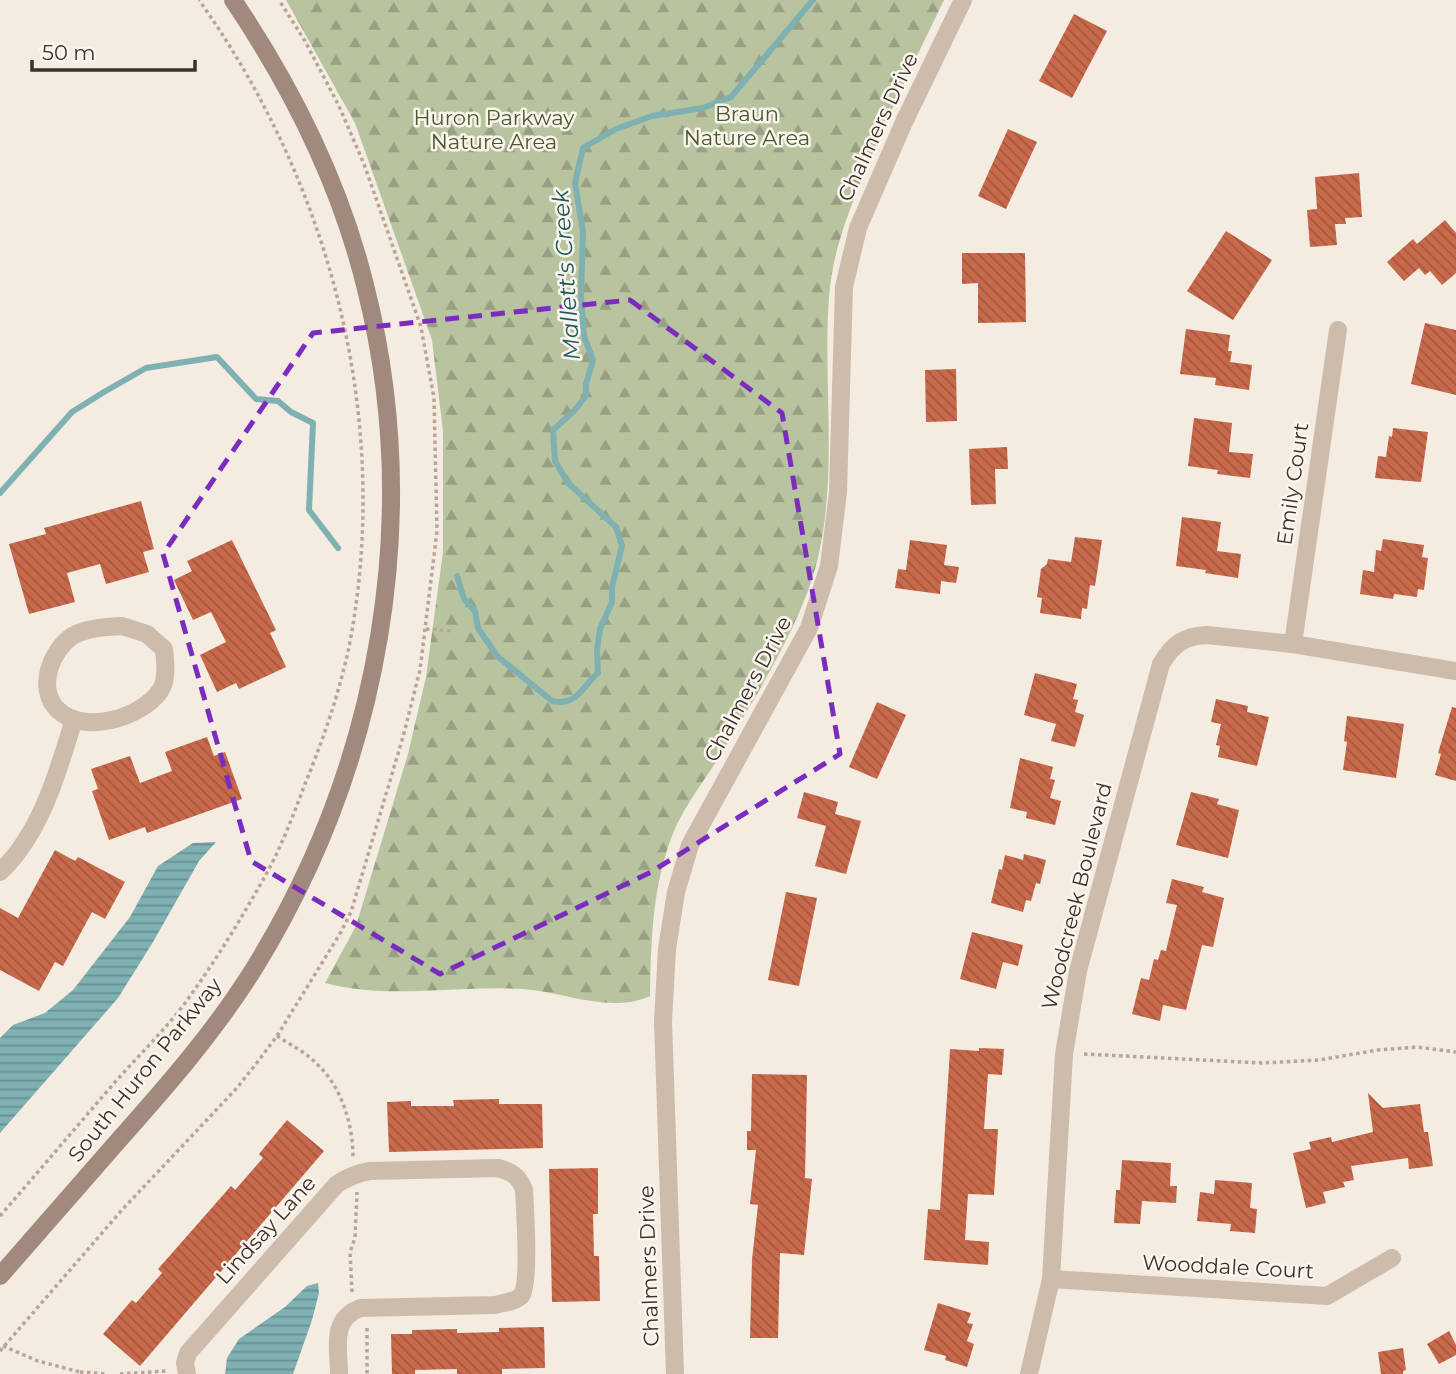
<svg xmlns="http://www.w3.org/2000/svg" width="1456" height="1374" viewBox="0 0 1456 1374" font-family="Montserrat,sans-serif">
<defs>
<pattern id="forest-firs" width="22" height="20" patternUnits="userSpaceOnUse" patternTransform="scale(1.75)"><rect width="22" height="20" fill="#b8c4a0"/><path d="M5 1l3.5 6h-7zM16 11l3.5 6h-7z" fill="#97a083"/></pattern>
<pattern id="water-rules" width="6" height="5" patternUnits="userSpaceOnUse" patternTransform="scale(1.75)"><rect width="6" height="5" fill="#7fb0b2"/><path d="M0 2.5h6" fill="none" stroke="#699091"/></pattern>
<pattern id="building-back-hatch" width="6" height="6" patternUnits="userSpaceOnUse" patternTransform="scale(1.75)"><rect width="6" height="6" fill="#c8694b"/><path d="M-1 5l2 2M0 0l6 6M5-1l2 2" fill="none" stroke="#a4573f"/></pattern>
</defs>
<rect width="100%" height="100%" fill="#f4ebe1"/>
<path fill="url(#forest-firs)" d="M286 0H944C916 58 888 115 864 174 848 213 832 254 829 297 822 392 842 495 809 588 789 643 750 707 719 757 701 786 680 811 669 844 652 894 651 944 650 996 611 1014 564 992 523 989 459 985 388 1000 325 983L356 926 408 754 426 677 443 552V431L432 340 355 123Z"/>
<g fill="url(#water-rules)">
<polygon points="216,842 199,861 153,942 118,998 0,1133 0,1038 13,1025 45,1013 73,990 130,917 158,866 193,843"/>
<polygon points="318,1283 319,1293 312,1320 293,1374 225,1374 227,1358 239,1339 285,1307 307,1286"/>
</g>
<g fill="none" stroke-linecap="round" stroke-linejoin="round">
<g stroke="#7fb0b2" stroke-width="6">
<polyline points="0,493 72,412 104,392 146,368 217,357 256,399 278,401 291,412 313,423 309,510 338,548"/>
<path d="M457 576 464 599 475 611 478 628 497 656 552 701C576 707 582 687 598 673L597 650 600 629 612 602V587L622 546 616 527 568 483 555 461 553 430 574 411 586 396V384L593 360 584 336 581 295 583 232 575 183 583 148 616 129 652 116 703 108 731 97 813 0"/>
</g>
</g>
<g fill="url(#building-back-hatch)">
<polygon points="1074,14 1107,31 1072,98 1039,81"/>
<polygon points="1008,129 1037,142 1006,209 978,196"/>
<polygon points="1359,173 1362,217 1345,218 1346,224 1335,224 1337,245 1310,247 1307,210 1317,209 1315,177"/>
<polygon points="1445,220 1456,233 1456,273 1442,285 1430,271 1425,275 1419,268 1404,281 1387,262 1413,239 1417,244"/>
<polygon points="1226,231 1272,260 1233,320 1187,291"/>
<polygon points="962,253 1025,253 1026,322 978,323 978,283 962,284"/>
<polygon points="1425,323 1456,330 1456,395 1411,384"/>
<polygon points="1186,329 1230,335 1228,351 1232,351 1230,362 1252,365 1249,390 1215,385 1216,378 1180,374"/>
<polygon points="956,369 957,421 926,422 925,370"/>
<polygon points="1194,418 1232,423 1229,452 1253,454 1250,478 1217,474 1218,470 1188,466"/>
<polygon points="1393,428 1428,432 1421,482 1375,478 1378,456 1386,457 1389,436 1392,437"/>
<polygon points="1007,447 1008,469 995,469 996,504 971,505 969,449"/>
<polygon points="141,501 154,549 143,552 149,572 106,584 100,564 67,573 75,602 29,614 9,544 46,534 44,528"/>
<polygon points="1182,517 1221,522 1217,551 1241,554 1238,578 1205,573 1206,570 1176,566"/>
<polygon points="1075,537 1102,540 1095,586 1090,585 1087,609 1082,608 1081,619 1040,613 1042,598 1037,597 1041,569 1047,564 1048,559 1071,562"/>
<polygon points="1383,539 1424,545 1422,557 1428,558 1424,590 1418,589 1417,597 1394,594 1393,599 1360,594 1363,570 1374,572 1376,550 1381,551"/>
<polygon points="232,540 276,630 270,633 286,667 239,689 236,683 217,692 200,655 226,642 211,612 193,620 174,580 192,571 187,561"/>
<polygon points="910,540 947,545 944,565 959,567 956,583 941,581 940,594 895,588 898,569 906,570"/>
<polygon points="1035,673 1077,684 1073,699 1078,700 1075,712 1084,715 1075,747 1051,741 1056,724 1024,715"/>
<polygon points="1216,699 1248,706 1247,712 1269,717 1257,766 1218,757 1220,746 1216,745 1221,724 1211,722"/>
<polygon points="877,702 906,715 877,779 849,767"/>
<polygon points="1452,707 1456,708 1456,781 1435,775 1441,754 1438,753"/>
<polygon points="1347,716 1404,724 1396,778 1343,770 1347,742 1344,741"/>
<polygon points="207,737 214,756 225,752 242,799 147,833 145,827 109,840 92,791 98,789 91,769 130,756 140,783 172,771 165,752"/>
<polygon points="1020,758 1053,767 1050,779 1055,780 1050,798 1061,801 1055,825 1026,818 1027,812 1010,808"/>
<polygon points="804,792 838,802 835,814 861,821 846,874 815,866 826,826 797,818"/>
<polygon points="1191,792 1219,799 1217,804 1239,810 1228,858 1176,845"/>
<polygon points="55,850 75,861 78,857 125,882 105,919 92,912 63,966 55,962 39,991 0,970 0,908 18,918"/>
<polygon points="1024,854 1046,860 1040,884 1036,883 1031,901 1026,900 1023,912 991,903 999,869 1002,870 1005,855 1023,860"/>
<polygon points="1172,879 1204,887 1202,892 1224,898 1213,947 1202,945 1186,1010 1163,1005 1160,1021 1132,1014 1141,978 1149,980 1154,959 1158,960 1161,950 1166,951 1177,905 1166,903"/>
<polygon points="786,892 817,898 799,986 768,980"/>
<polygon points="972,932 1023,945 1018,966 1003,962 996,989 960,979"/>
<polygon points="979,1048 1004,1049 1002,1075 988,1074 984,1129 998,1129 994,1195 968,1194 965,1240 989,1242 988,1265 924,1260 928,1209 940,1210 950,1049 979,1051"/>
<polygon points="752,1074 807,1075 805,1178 812,1179 804,1255 780,1253 778,1338 750,1338 752,1260 758,1205 750,1204 756,1150 747,1150 747,1131 751,1131"/>
<polygon points="1368,1093 1383,1108 1420,1104 1424,1132 1428,1132 1433,1166 1409,1169 1408,1158 1351,1166 1354,1180 1343,1182 1345,1187 1323,1192 1326,1203 1306,1208 1293,1153 1311,1149 1309,1142 1331,1137 1332,1142 1373,1132"/>
<polygon points="499,1099 499,1104 542,1104 543,1148 389,1152 387,1102 411,1101 411,1106 454,1106 453,1100"/>
<polygon points="287,1120 324,1151 140,1366 103,1334 132,1300 136,1303 162,1273 158,1269 231,1186 235,1190 263,1158 259,1154"/>
<polygon points="1122,1160 1171,1163 1170,1186 1177,1186 1176,1203 1142,1201 1140,1224 1114,1223 1116,1190 1120,1190"/>
<polygon points="598,1168 598,1214 593,1214 594,1256 599,1256 600,1301 552,1302 549,1169"/>
<polygon points="1215,1180 1252,1183 1250,1208 1257,1209 1255,1233 1230,1231 1231,1224 1197,1221 1200,1192 1214,1194"/>
<polygon points="938,1303 971,1313 967,1323 973,1324 967,1341 974,1344 967,1367 945,1360 946,1356 924,1350"/>
<polygon points="544,1327 545,1368 502,1369 502,1374 457,1374 457,1369 415,1370 415,1374 392,1374 391,1334 412,1334 412,1330 457,1329 457,1333 499,1332 499,1328"/>
<polygon points="1449,1331 1456,1345 1456,1355 1439,1364 1427,1344"/>
<polygon points="1403,1348 1406,1370 1403,1371 1403,1374 1381,1374 1378,1352"/>
</g>
<g fill="none" stroke-linecap="round" stroke-linejoin="round">
<g stroke="#b9a596" stroke-width="3.5" stroke-dasharray="3.5 3.5" stroke-linecap="butt">
<polyline points="426,629 452,631"/>
<path d="M277 1036C291 1045 307 1053 318 1065 342 1088 353 1125 353 1157"/>
<polyline points="1084,1054 1262,1063 1319,1060 1378,1050 1417,1047 1456,1052"/>
<path d="M0 1216C39 1171 77 1126 116 1081 140 1054 167 1028 188 999 216 960 241 919 264 878 281 848 293 816 305 784 323 740 339 694 349 647 393 421 331 186 199 0"/>
<polyline points="352,1292 350,1252 355,1238 357,1192"/>
<polyline points="367,1328 367,1374"/>
<polyline points="3,1346 38,1361 80,1372 80,1374"/>
<polyline points="0,1351 121,1211 236,1089 256,1064 277,1036 341,932 351,912 403,737 420,670 437,531 434,398 421,327 364,164 339,106 305,41 279,0"/>
<polyline points="80,1372 106,1374"/>
<polyline points="120,1374 167,1371"/>
</g>
<g stroke="#cdbbac" stroke-width="18">
<path d="M122 626 147 634 164 649C165 662 168 679 160 691 141 718 84 735 58 710 36 689 51 649 74 635 88 628 106 627 122 626Z"/>
<polyline points="1293,644 1338,330"/>
<path d="M0 872C41 833 58 772 74 719"/>
<polyline points="1051,1279 1327,1296 1392,1258"/>
<path d="M187 1374 185 1363 188 1353 337 1184C348 1177 357 1173 370 1171L498 1168C512 1172 519 1176 524 1190 525 1208 530 1285 521 1296 515 1302 502 1303 495 1305L360 1308C330 1320 339 1348 339 1374"/>
<polyline points="675,1374 663,1021 667,949 676,892 690,845 809,628 829,566 838,492 844,287 858,228 904,122 963,0"/>
<path d="M1029 1374 1051 1279 1064 1054 1078 971 1161 664C1173 644 1184 636 1207 635L1293 644 1456 671"/>
</g>
<path stroke="#a18a7d" stroke-width="18" d="M0 1276C39 1231 79 1186 118 1141 167 1086 216 1030 255 967 380 764 424 517 365 285 340 184 291 86 233 0"/>
</g>
<path fill="none" stroke="#7b2cbf" stroke-width="5" stroke-dasharray="14 9" stroke-linejoin="round" d="M630 300 782 413 840 754 651 872 440 974 251 861 163 554 313 333Z"/>
<g text-anchor="middle" stroke-width="5" stroke-linejoin="round" paint-order="stroke">
<g font-size="21" fill="#4a5a2e" stroke="#fbf5ee">
<text x="747" y="121">Braun<tspan x="747" dy="24">Nature Area</tspan></text>
<text x="494" y="125">Huron Parkway<tspan x="494" dy="24">Nature Area</tspan></text>
</g>
<g font-size="21" fill="#3b302b" stroke="#fbf5ee">
<text transform="translate(878 127) rotate(-65)" y="7">Chalmers Drive</text>
<text transform="translate(1293 484) rotate(-82)" y="7">Emily Court</text>
<text transform="translate(748 689) rotate(-62)" y="7">Chalmers Drive</text>
<text transform="translate(1077 896) rotate(-76)" y="7">Woodcreek Boulevard</text>
<text transform="translate(145 1070) rotate(-51)" y="7">South Huron Parkway</text>
<text transform="translate(266 1230) rotate(-48)" y="7">Lindsay Lane</text>
<text transform="translate(649 1266) rotate(-92)" y="7">Chalmers Drive</text>
<text transform="translate(1228 1267) rotate(3)" y="7">Wooddale Court</text>
</g>
<g font-size="23" font-style="italic" fill="#1f5a5e" stroke="#fbf5ee">
<text transform="translate(566 275) rotate(-94)" y="8">Mallett's Creek</text>
</g>
</g>
<path d="M32 60v10h163v-10" fill="none" stroke="#3b302b" stroke-width="3.5"/>
<text x="42" y="60" font-size="21" fill="#3b302b" stroke="#fbf5ee" stroke-width="5" paint-order="stroke">50 m</text>
</svg>
